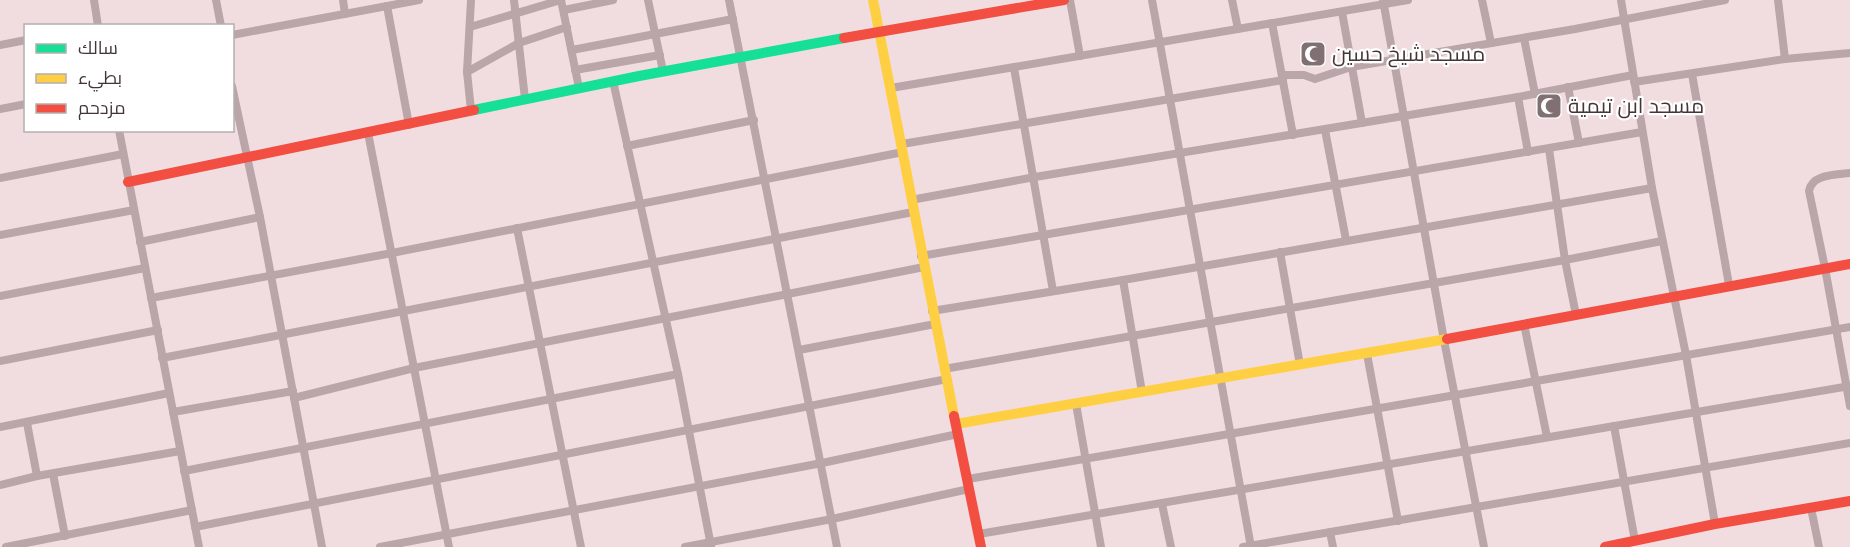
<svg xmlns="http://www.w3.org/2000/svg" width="1850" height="547" viewBox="0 0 1850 547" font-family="Spectral,Cairo,serif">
<rect width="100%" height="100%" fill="#f1dddf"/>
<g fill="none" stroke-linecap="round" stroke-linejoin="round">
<g stroke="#baa5a8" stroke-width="8">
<polyline points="94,0 98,26"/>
<polyline points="216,0 221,26"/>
<polyline points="343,0 345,14"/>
<polyline points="471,0 467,72 471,110"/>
<polyline points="514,0 525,99"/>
<polyline points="561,0 579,88"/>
<polyline points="648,0 663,71"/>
<polyline points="729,0 837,547"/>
<polyline points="1070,0 1080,56"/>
<polyline points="1152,0 1251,547"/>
<polyline points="1232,0 1238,29"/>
<polyline points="1383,0 1444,340 1484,547"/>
<polyline points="1482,0 1491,43"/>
<polyline points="1621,0 1652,188 1686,355 1715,524"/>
<polyline points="1778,0 1785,59"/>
<polyline points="387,6 409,125"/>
<polyline points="564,10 613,0"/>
<polyline points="1342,12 1362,123"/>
<polyline points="1272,23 1293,135"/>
<polyline points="470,27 561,0"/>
<polyline points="232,35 419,0"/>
<polyline points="1524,38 1535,94"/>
<polyline points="0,45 26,40"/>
<polyline points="572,50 733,19"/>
<polyline points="1014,68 1053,291"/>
<polyline points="575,70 660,55"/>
<polyline points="467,72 519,43 567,27"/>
<polyline points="1692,74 1729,285"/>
<polyline points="1282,75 1304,75 1315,79 1351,67 1575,29 1725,0"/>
<polyline points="1634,82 1785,59 1850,53"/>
<polyline points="232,86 260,217 322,547"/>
<polyline points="1568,87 1579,143"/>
<polyline points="891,88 1408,0"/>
<polyline points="1518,97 1528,152"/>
<polyline points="0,109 26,104"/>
<polyline points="119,130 199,547"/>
<polyline points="1325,130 1346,240"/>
<polyline points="368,133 449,547"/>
<polyline points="902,144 1283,80"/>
<polyline points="627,146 754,120"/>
<polyline points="1549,149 1565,260 1576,315"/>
<path d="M1850 173C1836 175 1812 174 1809 191L1825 268 1850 406"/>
<polyline points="0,178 123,154"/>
<polyline points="911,200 1035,177 1518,97 1633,75"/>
<polyline points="517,228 581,547"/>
<polyline points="0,235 134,210"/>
<polyline points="140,242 260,217"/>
<polyline points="1280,252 1300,365"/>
<polyline points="921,256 1642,132"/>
<polyline points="1123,280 1142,392"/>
<polyline points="0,296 145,268"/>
<polyline points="151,298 392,253 903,152"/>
<polyline points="932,311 1123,280 1652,188"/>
<polyline points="1524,324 1547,437"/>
<polyline points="799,350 935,324"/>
<polyline points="1367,354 1398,521"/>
<polyline points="162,358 913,212"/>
<polyline points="0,361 158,330"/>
<polyline points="944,369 1565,260 1662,241"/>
<polyline points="678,374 711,546"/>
<polyline points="294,398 414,368 924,267"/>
<polyline points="1076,404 1101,547"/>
<polyline points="173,412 293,391"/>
<polyline points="27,423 37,476"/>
<polyline points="1614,426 1635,541"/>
<polyline points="0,427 169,393"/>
<polyline points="184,471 678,374 613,81"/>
<polyline points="53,474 65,536"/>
<polyline points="968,479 1850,327"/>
<polyline points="0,485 37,476 180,451"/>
<polyline points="1162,504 1171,547"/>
<polyline points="1811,508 1819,547"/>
<polyline points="195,527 947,379"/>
<polyline points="1330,532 1333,547"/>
<polyline points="979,534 1850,386"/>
<polyline points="6,547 192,510"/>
<polyline points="380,547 822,463 958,434"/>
<polyline points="685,547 832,519 969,489"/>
<polyline points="1243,547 1850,443"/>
</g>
<polyline stroke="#16e098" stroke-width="10" points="474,110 639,76 844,38"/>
<g stroke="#ffcf43" stroke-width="10">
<polyline points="873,0 954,416"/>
<polyline points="956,424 1447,339"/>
</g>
<g stroke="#f24e42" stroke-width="10">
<polyline points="844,38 1064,0"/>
<polyline points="128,182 474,110"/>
<polyline points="1447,339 1850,264"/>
<polyline points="954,416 981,547"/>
<polyline points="1605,547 1715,524 1850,501"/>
</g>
</g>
<defs>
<g id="mosque-square" transform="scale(1.35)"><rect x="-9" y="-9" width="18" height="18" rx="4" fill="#817072" stroke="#fff"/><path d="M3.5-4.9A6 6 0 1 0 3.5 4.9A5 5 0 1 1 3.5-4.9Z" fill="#fff"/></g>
</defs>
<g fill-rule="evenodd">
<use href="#mosque-square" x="1313" y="54"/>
<use href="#mosque-square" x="1549" y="106"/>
</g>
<g text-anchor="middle" stroke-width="4.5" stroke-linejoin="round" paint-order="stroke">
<g font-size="21" fill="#443637" stroke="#fff" text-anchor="start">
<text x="1332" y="61">مسجد شيخ حسين</text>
<text x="1568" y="113">مسجد ابن تيمية</text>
</g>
</g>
<rect x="24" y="24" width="210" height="108" fill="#ffffff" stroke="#b4afaf" stroke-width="1.5"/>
<rect x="36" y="44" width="30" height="9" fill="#16e098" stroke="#b4afaf" stroke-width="1.5"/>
<text x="78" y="54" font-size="18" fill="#443637">سالك</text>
<rect x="36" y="74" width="30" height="9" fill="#ffcf43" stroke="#b4afaf" stroke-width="1.5"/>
<text x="78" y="84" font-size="18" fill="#443637">بطيء</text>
<rect x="36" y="104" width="30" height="9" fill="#f24e42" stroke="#b4afaf" stroke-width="1.5"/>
<text x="78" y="114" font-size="18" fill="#443637">مزدحم</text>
</svg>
